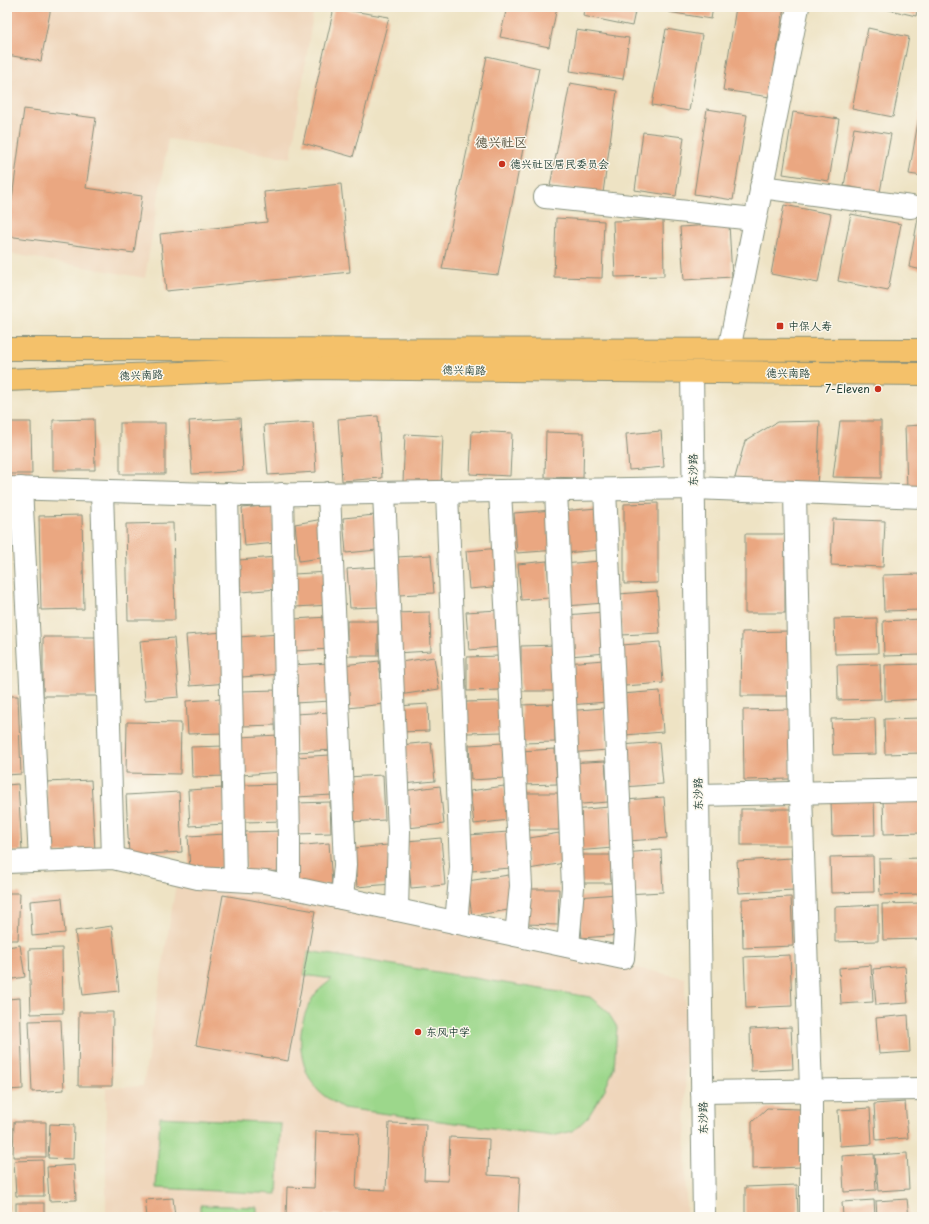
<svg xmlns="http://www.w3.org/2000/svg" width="929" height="1224" viewBox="0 0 929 1224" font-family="'Playpen Sans','LXGW WenKai TC',sans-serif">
<rect width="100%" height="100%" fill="#fbf7ec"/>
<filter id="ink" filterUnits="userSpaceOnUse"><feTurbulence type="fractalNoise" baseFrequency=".025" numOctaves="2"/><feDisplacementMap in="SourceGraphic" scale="8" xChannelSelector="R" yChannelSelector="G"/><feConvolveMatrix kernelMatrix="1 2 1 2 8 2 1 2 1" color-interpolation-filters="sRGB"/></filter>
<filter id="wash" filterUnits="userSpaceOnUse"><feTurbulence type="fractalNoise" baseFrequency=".012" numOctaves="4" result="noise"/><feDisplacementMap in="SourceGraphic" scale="16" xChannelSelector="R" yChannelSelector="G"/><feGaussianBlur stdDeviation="0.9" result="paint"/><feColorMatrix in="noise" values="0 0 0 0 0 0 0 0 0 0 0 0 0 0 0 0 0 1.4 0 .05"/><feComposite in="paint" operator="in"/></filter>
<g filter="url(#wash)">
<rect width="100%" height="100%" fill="#eee3c4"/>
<g fill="#efd6bb">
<polygon points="7,7 314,7 291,158 168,139 145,278 7,253"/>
<polygon points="176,884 240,885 685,978 686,1217 106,1217 106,1088 143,1086"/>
</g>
<g fill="#9cd78b" stroke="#5e8a60">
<path d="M308 951 590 997 607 1011 617 1027 614 1068 605 1089 588 1117 573 1131 552 1136 343 1108C334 1102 322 1096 316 1088 295 1061 296 1020 316 993 320 988 327 984 332 979L304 975Z"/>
<polygon points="160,1117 281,1123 277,1194 156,1188"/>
<polygon points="200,1205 257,1207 257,1217 200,1217"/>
</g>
<g id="blocks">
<g fill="#eaa781">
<polygon points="7,7 51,7 41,61 7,55"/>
<polygon points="507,7 557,7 549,47 500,37"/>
<polygon points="584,7 636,7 632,26 583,16"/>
<polygon points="669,7 713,7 711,19 668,12"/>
<polygon points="736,7 784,7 770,97 723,90"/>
<polygon points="877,7 918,7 916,16"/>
<polygon points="334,8 389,17 353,157 303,143"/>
<polygon points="868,28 909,37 893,117 852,109"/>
<polygon points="666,29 702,35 689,111 652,105"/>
<polygon points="576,30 629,38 623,79 570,71"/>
<polygon points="487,56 539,68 498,275 442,269"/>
<polygon points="570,83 617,91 603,193 550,186"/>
<polygon points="921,105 922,106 922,176 909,174"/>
<polygon points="24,109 96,118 86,188 142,196 134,253 7,236"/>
<polygon points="707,109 747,115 733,200 694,194"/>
<polygon points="793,112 839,119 829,181 783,174"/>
<polygon points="854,128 891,134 880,192 844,186"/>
<polygon points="643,132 684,137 676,196 635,190"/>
<polygon points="341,184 350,272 166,291 160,234 267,222 264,192"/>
<polygon points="784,205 831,214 818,283 771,274"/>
<polygon points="919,213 922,214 922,270 909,267"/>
<polygon points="851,214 901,224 888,291 838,281"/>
<polygon points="556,218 604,221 602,278 554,277"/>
<polygon points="663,220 664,276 615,277 613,221"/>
<polygon points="729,224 732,277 684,280 680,227"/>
<polygon points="378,416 382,478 342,481 338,419"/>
<polygon points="240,418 243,471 192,474 189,421"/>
<polygon points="94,419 95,470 53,470 53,420"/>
<polygon points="820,421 817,489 733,485 745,441 777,422"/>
<polygon points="840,421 881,421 881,478 833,477"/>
<polygon points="7,422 31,422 32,474 7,474"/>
<polygon points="313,422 316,472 268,475 264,425"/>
<rect x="120" y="423" width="45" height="51"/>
<polygon points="922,425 922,490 907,490 905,426"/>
<polygon points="472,431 512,433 510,476 470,474"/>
<polygon points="661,431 664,467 629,470 626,434"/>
<polygon points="546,432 584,433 583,478 545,477"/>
<polygon points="405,434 443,436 441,484 403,482"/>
<polygon points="658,503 658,583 624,584 624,504"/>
<polygon points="273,505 276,543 245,546 242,508"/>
<polygon points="598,508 602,550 563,553 560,511"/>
<polygon points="553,510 557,550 517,553 514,513"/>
<polygon points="82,515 84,609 41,610 39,516"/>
<polygon points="375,515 377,550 346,553 343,518"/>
<polygon points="323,519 328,557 299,561 295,524"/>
<polygon points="833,519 885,521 883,567 831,565"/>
<polygon points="173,523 175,620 128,620 126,524"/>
<rect x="745" y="534" width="40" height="79"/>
<polygon points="500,548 504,586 469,589 466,551"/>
<polygon points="431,555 434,593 399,595 397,557"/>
<polygon points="276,557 278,589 241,592 239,560"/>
<polygon points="547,561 550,598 521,600 518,564"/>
<polygon points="601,561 604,603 566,606 563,564"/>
<polygon points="376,567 378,607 350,608 347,569"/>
<polygon points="329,572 331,605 295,607 294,574"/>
<polygon points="922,574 922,610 884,611 883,575"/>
<polygon points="657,591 660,633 622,635 619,594"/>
<polygon points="498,610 501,647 469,650 466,612"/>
<polygon points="430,612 431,651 395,653 394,613"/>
<polygon points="604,612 607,653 569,656 566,615"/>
<polygon points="329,617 331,649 295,651 293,619"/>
<polygon points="877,618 878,653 835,654 834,619"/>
<polygon points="922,619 922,655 884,656 883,621"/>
<rect x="347" y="621" width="31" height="35"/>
<polygon points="789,631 789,696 741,696 742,632"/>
<polygon points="224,632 228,683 190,686 186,635"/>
<polygon points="279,634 281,674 242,677 239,637"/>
<rect x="43" y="637" width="54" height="59"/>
<polygon points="174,638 179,697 145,700 140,641"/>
<polygon points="660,642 663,683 625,686 622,645"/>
<polygon points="559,645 559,691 521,691 521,646"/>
<polygon points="500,656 500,690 467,691 467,657"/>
<polygon points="434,657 439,689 399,695 394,663"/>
<polygon points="604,660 607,702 569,705 566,663"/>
<polygon points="379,661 384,704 348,708 343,665"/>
<polygon points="329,663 331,701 294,703 292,665"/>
<polygon points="880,664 881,699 838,700 837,665"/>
<polygon points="922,664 922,699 885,701 885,665"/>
<polygon points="276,690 277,725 242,726 241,691"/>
<polygon points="660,691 663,732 625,735 622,694"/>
<polygon points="7,696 18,696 21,774 7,775"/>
<polygon points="221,699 223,733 188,734 186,701"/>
<polygon points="501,701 502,732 467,733 466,702"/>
<polygon points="428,704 429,731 399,732 398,706"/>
<polygon points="554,704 555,742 522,743 521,705"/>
<polygon points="604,708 607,750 569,753 566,711"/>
<polygon points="790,709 791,779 744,780 743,710"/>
<polygon points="331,712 333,750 297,752 295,714"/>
<polygon points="875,718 876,754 833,755 831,719"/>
<polygon points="922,718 922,753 885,754 884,719"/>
<polygon points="127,722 181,723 180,774 126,773"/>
<polygon points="279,735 281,772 242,775 240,737"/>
<polygon points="431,742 435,781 403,784 400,745"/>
<polygon points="659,742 663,784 624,787 622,745"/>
<polygon points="503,743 505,778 471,780 469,745"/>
<polygon points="225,746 225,776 192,777 191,747"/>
<polygon points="555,749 557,784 522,785 520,751"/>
<polygon points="330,755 332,795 297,797 296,757"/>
<polygon points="605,761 608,802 569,805 567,763"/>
<polygon points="383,775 385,820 349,822 347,777"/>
<polygon points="91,780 95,851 50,853 46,782"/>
<polygon points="18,784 22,851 7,852 7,785"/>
<polygon points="285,784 286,821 243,822 243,785"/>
<polygon points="440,786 444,824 408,828 403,791"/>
<polygon points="504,786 509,820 474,824 470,791"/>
<polygon points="224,788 225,824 190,826 188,790"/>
<polygon points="179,792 182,852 129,855 126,795"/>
<polygon points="524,793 558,793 559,830 525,830"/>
<polygon points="664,797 667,838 629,841 626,800"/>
<polygon points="922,798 922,833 884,834 883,799"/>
<polygon points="874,799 875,835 832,836 831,800"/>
<polygon points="330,802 331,833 296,834 296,803"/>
<polygon points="610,807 613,848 575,851 572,810"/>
<rect x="741" y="809" width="51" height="36"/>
<polygon points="283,831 283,871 246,872 245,832"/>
<polygon points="508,832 511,868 471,871 469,835"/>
<polygon points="559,833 564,863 529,869 524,839"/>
<polygon points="226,834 227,867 190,870 188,836"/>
<polygon points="441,838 445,885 411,888 407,841"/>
<polygon points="329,843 332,884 296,887 293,846"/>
<polygon points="388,845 391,884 357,887 354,848"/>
<polygon points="661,850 663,892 626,894 623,853"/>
<rect x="579" y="855" width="32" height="28"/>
<polygon points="873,856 874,892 831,893 830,857"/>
<polygon points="792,858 794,890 739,893 737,861"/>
<polygon points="922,858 922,894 880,895 879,859"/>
<polygon points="509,875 514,909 472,916 467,881"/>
<polygon points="526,889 559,889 558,925 526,924"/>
<polygon points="7,893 20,893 18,940 7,940"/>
<polygon points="617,894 620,935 582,938 578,897"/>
<polygon points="223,895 315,911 288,1061 196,1045"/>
<polygon points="791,897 793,946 743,948 742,899"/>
<polygon points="62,898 65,933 32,936 30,901"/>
<polygon points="922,903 922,939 883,940 882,904"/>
<polygon points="878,905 878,941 835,942 835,907"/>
<polygon points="112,926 119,991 83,995 75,931"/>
<polygon points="20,945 25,977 7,980 7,947"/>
<polygon points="62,948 63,1013 31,1014 29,949"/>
<polygon points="790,955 792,1006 746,1008 744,957"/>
<polygon points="871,965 873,1002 841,1004 839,968"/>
<polygon points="905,966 908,1003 876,1005 873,969"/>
<polygon points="20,998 23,1089 7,1090 7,999"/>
<polygon points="79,1012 113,1012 112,1086 78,1086"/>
<polygon points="908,1015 910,1052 879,1054 876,1018"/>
<polygon points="61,1020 64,1090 32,1092 29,1021"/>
<polygon points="791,1027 793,1069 751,1071 750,1029"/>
<polygon points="905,1102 908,1138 876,1140 874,1104"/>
<polygon points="767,1108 800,1109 802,1167 752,1169 752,1122"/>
<polygon points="870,1108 872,1144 840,1146 838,1110"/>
<polygon points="7,1119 9,1119 8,1140 7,1140"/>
<polygon points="14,1122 46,1122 46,1157 13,1157"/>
<polygon points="389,1123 426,1124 424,1180 448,1181 450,1137 489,1139 488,1175 520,1177 518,1217 404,1217 325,1214 325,1217 286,1217 287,1187 314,1188 316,1131 359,1133 356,1189 386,1190"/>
<polygon points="50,1124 74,1125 73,1159 48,1158"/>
<polygon points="907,1153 909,1189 878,1191 875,1155"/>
<polygon points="874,1154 876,1190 844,1192 842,1156"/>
<polygon points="43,1160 44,1196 16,1196 14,1161"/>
<polygon points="74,1165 76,1200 49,1201 47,1167"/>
<polygon points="7,1175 8,1175 9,1210 7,1210"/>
<polygon points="797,1185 798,1217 745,1217 745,1187"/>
<polygon points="173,1198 175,1217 147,1217 145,1200"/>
<polygon points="907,1199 909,1217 877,1217 876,1201"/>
<polygon points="874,1200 875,1217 843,1217 842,1202"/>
<rect x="16" y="1203" width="28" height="14"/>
</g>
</g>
</g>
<g filter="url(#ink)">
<use href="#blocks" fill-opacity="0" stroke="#86907c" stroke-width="1"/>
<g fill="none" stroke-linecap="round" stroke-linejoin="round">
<g stroke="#86907c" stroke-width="24">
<g id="minor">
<polyline points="761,187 911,207"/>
<polyline points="545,197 754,219"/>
<polyline points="729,350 798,7"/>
<polyline points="692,372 704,1217"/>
<polyline points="7,488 246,495 694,488 922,497"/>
<polyline points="21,488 40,860"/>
<polyline points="556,490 573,887 568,946"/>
<polyline points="102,491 113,858"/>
<polyline points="500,491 521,886 516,935"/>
<polyline points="447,492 461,867 456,923"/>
<polyline points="795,492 801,793 811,1090 811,1217"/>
<polyline points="329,493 345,865 342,898"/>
<polyline points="384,493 399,831 397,910"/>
<polyline points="227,494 235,880"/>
<polyline points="282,494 289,838 289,887"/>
<polyline points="698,795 922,790"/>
<polyline points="7,862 113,858 198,878 266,882 623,958 625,931 605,490"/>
<polyline points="702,1092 922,1089"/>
</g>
</g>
<g stroke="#86907c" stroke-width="24">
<g id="major">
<polyline points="7,349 922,350"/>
<polyline points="7,380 304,368 922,374"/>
</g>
</g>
<use href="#minor" stroke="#fff" stroke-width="22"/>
<use href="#major" stroke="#f4c16a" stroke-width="22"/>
</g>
</g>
<g fill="#c8321e" stroke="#fbf7ec" stroke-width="1.5">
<circle cx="502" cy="164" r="4"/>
<rect x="776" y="322" width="8" height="8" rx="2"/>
<circle cx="878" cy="389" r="4"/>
<circle cx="418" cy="1032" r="4"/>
</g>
<g text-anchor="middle" stroke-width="3" stroke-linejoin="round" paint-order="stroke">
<g font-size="11" fill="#1f3d34" stroke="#fbf7ec" text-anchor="start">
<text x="510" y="168">德兴社区居民委员会</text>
<text x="788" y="330">中保人寿</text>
<text x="870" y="393" text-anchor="end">7-Eleven</text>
<text x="426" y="1036">东风中学</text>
</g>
<g font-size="11" fill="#1f3d34" stroke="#fbf7ec">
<text transform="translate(464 370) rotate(1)" y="4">德兴南路</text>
<text x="788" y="377">德兴南路</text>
<text transform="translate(141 375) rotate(-2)" y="4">德兴南路</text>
<text transform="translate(693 470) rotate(-91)" y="4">东沙路</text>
<text transform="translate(698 794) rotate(-91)" y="4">东沙路</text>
<text transform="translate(703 1118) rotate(-91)" y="4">东沙路</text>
</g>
<g font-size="13" font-weight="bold" fill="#66624f" stroke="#fbf7ec">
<text x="501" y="147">德兴社区</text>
</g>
</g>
<rect width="929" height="1224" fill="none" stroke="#fbf7ec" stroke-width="24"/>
</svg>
